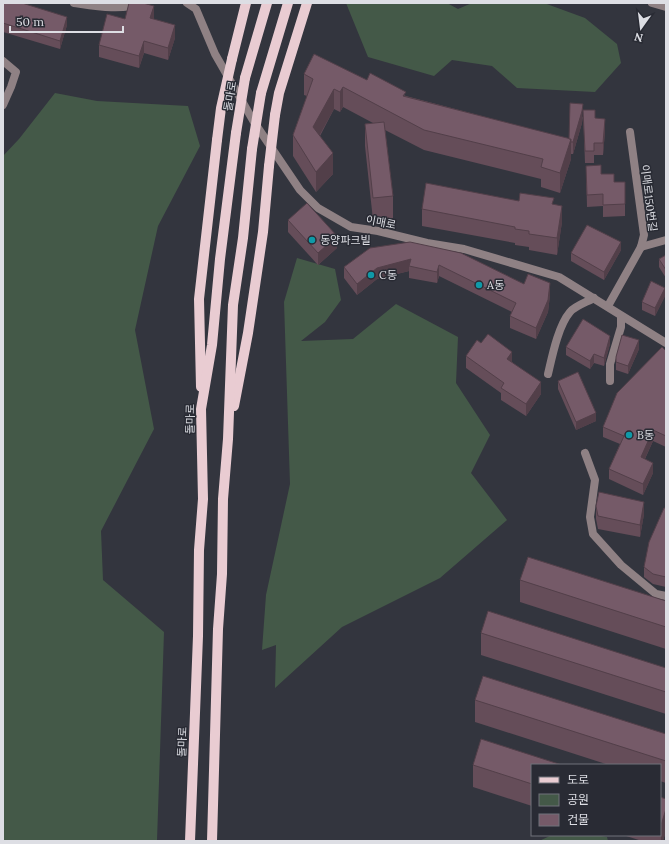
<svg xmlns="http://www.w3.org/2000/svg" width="669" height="844" viewBox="0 0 669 844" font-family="Lora,'Noto Sans KR',serif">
<rect width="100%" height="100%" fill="#33353e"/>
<g fill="#445948">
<polygon points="346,3 447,3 458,9 472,3 544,3 585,18 617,44 621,63 595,92 517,88 492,66 452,60 434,76 368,57"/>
<polygon points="55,93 97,101 188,106 200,146 158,226 135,330 154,429 101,531 103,580 164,632 157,841 3,841 3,156 19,139"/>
<polygon points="297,258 335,269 341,300 325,322 301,341 353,339 396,304 458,337 456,383 490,435 471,473 507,520 440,578 342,627 275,688 276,645 262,650 266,595 290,484 284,302"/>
<polygon points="552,835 595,835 607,837 608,841 539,841"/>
</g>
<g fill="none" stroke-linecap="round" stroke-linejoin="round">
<g stroke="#8f8184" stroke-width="8">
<path d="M74 3C95 6 122 11 142 3"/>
<polyline points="187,3 196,9 215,54 254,122 300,190 318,208 351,227 378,231 427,243 464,249 559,277 666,343"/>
<polyline points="3,61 16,72 11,87 3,105"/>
<polyline points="641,247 666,240"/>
<polyline points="608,306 641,247 644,235 630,132"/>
<path d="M548 374C552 357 558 326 570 312 575 306 587 302 594 298"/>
<polyline points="610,381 610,364 621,327 621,316"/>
<polyline points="585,453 595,480 590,517 593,534 621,565 656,594 666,596"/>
</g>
<polyline stroke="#8f8184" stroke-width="8" points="652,3 666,7"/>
<g stroke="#e9ccd2" stroke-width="10">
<polyline points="232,59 246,3"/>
<polyline points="245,78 267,3"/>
<polyline points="261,93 288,3"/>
<polyline points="275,115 279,93 307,3"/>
<polyline points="201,387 199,299 217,140"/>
<polyline points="234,406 248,333 263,232 269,166"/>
<polyline points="190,841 198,636 199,550 203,499 201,409 212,345 220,259 236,133"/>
<polyline points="212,841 218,629 222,574 223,499 228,439 233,305 243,238 252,149"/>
</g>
<g stroke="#e9ccd2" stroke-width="10">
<polyline points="236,133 245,78"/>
<polyline points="217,140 221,108 232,59"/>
<polyline points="252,149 261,93"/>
<polyline points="269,166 275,115"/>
</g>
</g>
<g fill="#654d59">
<polygon points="3,3 67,25 60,49 3,32"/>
<polygon points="154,18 154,19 175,38 168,60 144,53 139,68 99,57 99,45 125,19"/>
<polygon points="304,74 367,80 406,96 569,139 583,116 582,123 573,154 571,154 571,159 560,193 541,187 541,179 424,150 385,130 393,196 393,218 373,220 365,146 365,124 373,123 343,107 340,112 334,109 320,136 333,174 316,192 293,156 293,135 307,96 304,95"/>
<polygon points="583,110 595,118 605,131 603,155 594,155 594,163 585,163"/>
<polygon points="586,166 601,174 614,182 625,182 625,216 603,217 603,206 587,207"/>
<polygon points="519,201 554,205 562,222 557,255 529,250 529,247 515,245 515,243 422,226 422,209"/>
<polygon points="288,220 337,248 318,265 288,232"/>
<polygon points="370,248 524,284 550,295 548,312 536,339 510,328 510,316 512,312 439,276 437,283 409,278 409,271 377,279 357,295 344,278 344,267"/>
<polygon points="621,250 604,280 571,261 571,253"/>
<polygon points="666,255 666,278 659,267 659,259"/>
<polygon points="665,296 655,316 642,310 642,302"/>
<polygon points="481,343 512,362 541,394 526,416 501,400 501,393 466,368 466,356"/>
<polygon points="610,344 604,366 594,363 590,369 566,355 566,347"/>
<polygon points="639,349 628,374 616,370 616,357"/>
<polygon points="666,351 666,447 653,441 645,459 653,473 643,495 609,479 609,469 620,444 603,437 603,427"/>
<polygon points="558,381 596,421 576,430 558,389"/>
<polygon points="596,506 644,514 640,537 598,529 596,519"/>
<polygon points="666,508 666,587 653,584 644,577 644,567"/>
<polygon points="520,580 666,601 666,649 520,602"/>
<polygon points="481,633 666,668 666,714 481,655"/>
<polygon points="475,700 666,734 666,783 660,781 660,765 609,765 475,722"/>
<polygon points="473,765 532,765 532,806 473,787"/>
<polygon points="660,797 666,799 666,831 663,841 642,841 623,835 660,835"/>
</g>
<g fill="#523f49">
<polygon points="154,6 154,18 150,30 150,18"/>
<polygon points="67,17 67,25 60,49 60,41"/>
<polygon points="175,25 175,38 168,60 168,48"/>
<polygon points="144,41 144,53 139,68 139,56"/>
<polygon points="343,87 343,107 340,112 340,92"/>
<polygon points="334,89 334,109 313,147 313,127"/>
<polygon points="583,104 582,123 573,154 573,142"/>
<polygon points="605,119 605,131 603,155 603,143"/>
<polygon points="571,139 571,159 560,193 560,173"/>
<polygon points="333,153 333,174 316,192 316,172"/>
<polygon points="562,206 562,222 557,255 557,238"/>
<polygon points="337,236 337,248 318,265 318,253"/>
<polygon points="621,242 621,250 604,280 604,272"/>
<polygon points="411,259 409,266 409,271 377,279 357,295 357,284 377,268"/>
<polygon points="439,265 439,276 437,283 437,272"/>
<polygon points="550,283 550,295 548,312 536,339 536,328"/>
<polygon points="665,288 665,296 655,316 655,308"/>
<polygon points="610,336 610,344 604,366 604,358"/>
<polygon points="639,340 639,349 628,374 628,366"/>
<polygon points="512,352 512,364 507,359"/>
<polygon points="594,354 594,363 590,369 590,361"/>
<polygon points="541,382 541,394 526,416 526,404"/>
<polygon points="596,413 596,421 576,430 576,422"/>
<polygon points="653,430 653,441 641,467 641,457"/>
<polygon points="653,463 653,473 643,495 643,484"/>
<polygon points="644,502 644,514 640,537 640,525"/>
<polygon points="666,809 666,831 663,841 661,841 661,825"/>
</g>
<g fill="#755a68" stroke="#523f49">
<polygon points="3,3 22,3 67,17 60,41 3,23"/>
<polygon points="129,3 143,3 154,6 150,18 175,25 168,48 144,41 139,56 99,45 107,14 125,19"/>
<polygon points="314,54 367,80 370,73 406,92 403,96 571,139 560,173 541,167 543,159 424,130 343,87 340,92 334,89 313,127 333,153 316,172 293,135 313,79 304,74"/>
<polygon points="570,103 583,104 582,111 573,142 571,142 571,139 569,139"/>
<polygon points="583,110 595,110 595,118 605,119 603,143 594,143 594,151 585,151"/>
<polygon points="384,122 393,196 373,198 365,124"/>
<polygon points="601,165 601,174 614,174 614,182 625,182 625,204 603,205 603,194 587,195 586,166"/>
<polygon points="426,183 519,201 520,193 554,198 552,204 562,206 557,238 529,234 529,231 515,229 515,227 422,209"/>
<polygon points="307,203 337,236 318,253 288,220"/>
<polygon points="587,225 621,242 604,272 571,253"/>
<polygon points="410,242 461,253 524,284 528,274 550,283 548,300 536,328 510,316 516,303 439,265 437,272 409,266 411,259 377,268 357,284 344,267 370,248"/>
<polygon points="666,255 666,270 659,259"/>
<polygon points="651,281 665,288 655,308 642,302"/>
<polygon points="583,319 610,336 604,358 594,354 590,361 566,347"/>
<polygon points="488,334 512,352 507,359 541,382 526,404 501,388 504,383 466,356 477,340 481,343"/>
<polygon points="622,335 639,340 628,366 616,362 616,357"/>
<polygon points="662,347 666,351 666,436 653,430 641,457 653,463 643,484 609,469 624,436 603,427 617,393"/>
<polygon points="578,372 596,413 576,422 558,381"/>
<polygon points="599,492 644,502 640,525 598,516 596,506"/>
<polygon points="664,508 666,508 666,577 653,574 644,567 649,542"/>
<polygon points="528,557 666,601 666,627 520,580"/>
<polygon points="488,611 666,668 666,692 481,633"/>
<polygon points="483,676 666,734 666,761 475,700"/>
<polygon points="481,739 562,765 532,765 532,784 473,765"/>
<polygon points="660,797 666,799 666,809 661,825 660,825"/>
</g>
<g fill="#0f9aa8" stroke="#292b34" stroke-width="1.5">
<circle cx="312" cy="240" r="4"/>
<circle cx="371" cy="275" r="4"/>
<circle cx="479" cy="285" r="4"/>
<circle cx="629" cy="435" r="4"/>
</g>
<g text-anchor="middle" stroke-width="3" stroke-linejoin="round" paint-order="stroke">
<g font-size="11" fill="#dddee4" stroke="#292b34">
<text transform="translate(230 96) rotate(-81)" y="4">돌마로</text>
<text transform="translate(649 198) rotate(83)" y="4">이매로150번길</text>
<text transform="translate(381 222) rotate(11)" y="4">이매로</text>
<text transform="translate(190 419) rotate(-89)" y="4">돌마로</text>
<text transform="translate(182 742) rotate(-88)" y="4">돌마로</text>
</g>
<g font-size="11" fill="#dddee4" stroke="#292b34" text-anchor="start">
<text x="320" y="244">동양파크빌</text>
<text x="379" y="279">C동</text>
<text x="487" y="289">A동</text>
<text x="637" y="439">B동</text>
</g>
</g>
<rect width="669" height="844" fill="none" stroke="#dddee4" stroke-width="8"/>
<rect x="531" y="764" width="130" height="72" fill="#292b34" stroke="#71737a"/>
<rect x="539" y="777" width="20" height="6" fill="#e9ccd2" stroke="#71737a"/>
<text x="567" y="784" font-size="12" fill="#dddee4">도로</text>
<rect x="539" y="794" width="20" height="12" fill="#445948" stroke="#71737a"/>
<text x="567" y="804" font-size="12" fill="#dddee4">공원</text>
<rect x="539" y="814" width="20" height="12" fill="#755a68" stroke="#71737a"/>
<text x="567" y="824" font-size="12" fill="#dddee4">건물</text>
<g transform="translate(641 28) rotate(194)" stroke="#292b34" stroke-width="3" paint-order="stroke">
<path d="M0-3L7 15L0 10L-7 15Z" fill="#dddee4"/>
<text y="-6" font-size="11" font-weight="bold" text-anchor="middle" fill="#dddee4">N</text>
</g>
<path d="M10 26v6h113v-6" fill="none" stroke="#dddee4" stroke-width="2"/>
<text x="16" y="26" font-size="12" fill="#dddee4" stroke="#292b34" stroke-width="3" paint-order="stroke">50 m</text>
</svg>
